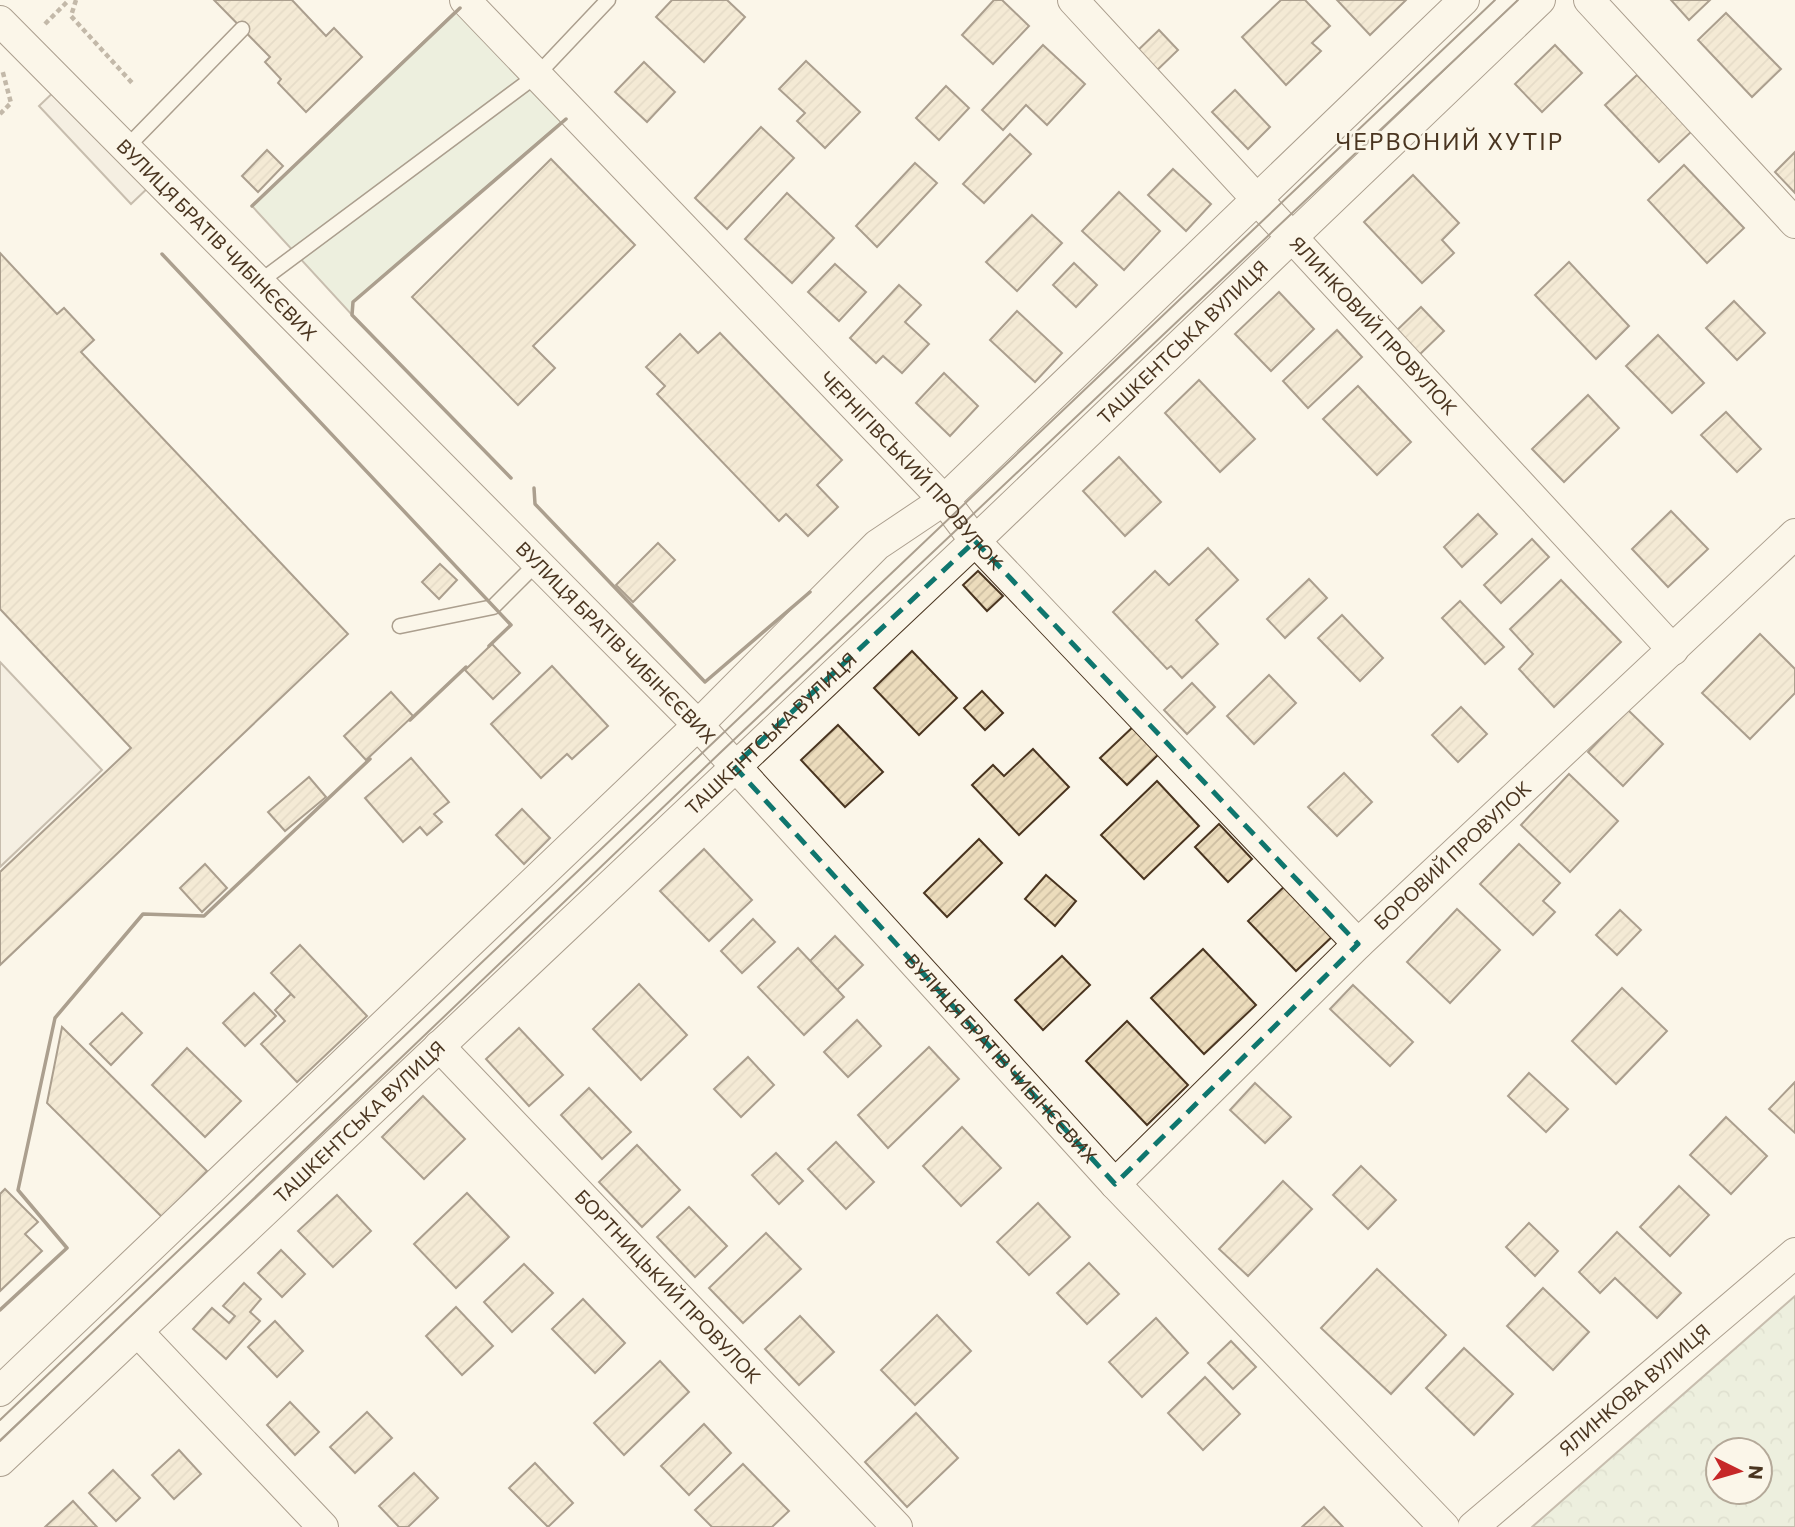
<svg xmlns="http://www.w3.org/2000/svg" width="1795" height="1527" viewBox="0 0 1795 1527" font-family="Commissioner,sans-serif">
<defs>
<pattern id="forest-crowns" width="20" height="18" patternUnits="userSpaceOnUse" patternTransform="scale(1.75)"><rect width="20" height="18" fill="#dce7d0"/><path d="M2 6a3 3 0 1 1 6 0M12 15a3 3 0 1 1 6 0" fill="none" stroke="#bec7b2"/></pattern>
<pattern id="building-hatch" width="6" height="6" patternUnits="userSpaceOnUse" patternTransform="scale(1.75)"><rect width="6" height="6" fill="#ecdcbc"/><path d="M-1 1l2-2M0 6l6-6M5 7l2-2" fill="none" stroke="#ccbda1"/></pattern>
</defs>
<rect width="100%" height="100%" fill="#fbf6e9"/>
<polygon fill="#dce7d0" stroke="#887966" stroke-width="2" points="462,5 565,119 353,302 352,315 252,206"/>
<path fill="url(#forest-crowns)" stroke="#887966" stroke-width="2" fill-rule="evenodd" d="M1795 1296V1527H1532ZM1718 1450H1760V1492H1718Z"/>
<g fill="#ede7d9" stroke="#887966" stroke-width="2">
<polygon points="60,86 152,184 131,204 39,106"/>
<polygon points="0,662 102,770 0,867"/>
</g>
<g fill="url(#building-hatch)" stroke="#4a3520" stroke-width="2">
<polygon points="214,0 292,0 326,36 334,28 362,57 306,112 278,83 281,79 265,62 270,57"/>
<polygon points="672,0 727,0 745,17 704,62 656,17"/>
<polygon points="994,0 1002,0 1029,26 993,64 962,35"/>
<polygon points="1281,0 1305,0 1330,26 1312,43 1321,51 1286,85 1242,37"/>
<polygon points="1337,0 1406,0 1370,35"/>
<polygon points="1671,0 1710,0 1689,20"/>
<polygon points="1726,13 1781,69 1752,97 1698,40"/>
<polygon points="1159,30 1178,50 1152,75 1133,55"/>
<polygon points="1043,45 1085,84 1047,125 1026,105 1003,130 982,110"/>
<polygon points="1555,45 1582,73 1542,112 1515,84"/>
<polygon points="806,61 860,112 825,148 797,121 805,113 779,89"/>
<polygon points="644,62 675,92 647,122 615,92"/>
<polygon points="1637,75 1692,131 1659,162 1605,105"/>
<polygon points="946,86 969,108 939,140 916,118"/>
<polygon points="1235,90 1270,127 1248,149 1212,112"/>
<polygon points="761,127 794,158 727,229 695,198"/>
<polygon points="1010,134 1031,154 984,203 963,184"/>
<polygon points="267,150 283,166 258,192 242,176"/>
<polygon points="1795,152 1795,193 1775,172"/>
<polygon points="551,159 635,245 533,346 555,368 518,405 412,297"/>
<polygon points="915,163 937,183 877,247 856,226"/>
<polygon points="1684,165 1744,228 1707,263 1648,200"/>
<polygon points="1173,169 1211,204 1186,231 1148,195"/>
<polygon points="1413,175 1459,223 1442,240 1454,253 1422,283 1364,222"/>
<polygon points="1119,192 1160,231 1124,270 1082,231"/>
<polygon points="787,193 834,238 792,283 745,239"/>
<polygon points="1032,215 1062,243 1017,291 986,262"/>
<polygon points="0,253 57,314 64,308 94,340 81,352 348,634 0,965 0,872 131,748 0,609"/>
<polygon points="1569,262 1629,326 1596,359 1535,295"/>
<polygon points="1074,263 1097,285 1076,307 1053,285"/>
<polygon points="835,264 866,292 839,321 808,292"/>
<polygon points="899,285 921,305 905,322 929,344 902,373 883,356 876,363 850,338"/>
<polygon points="1279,292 1314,329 1271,371 1235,334"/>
<polygon points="1734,301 1765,333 1737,360 1706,328"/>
<polygon points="1421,307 1444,331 1417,357 1394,333"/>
<polygon points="1017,311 1062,353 1035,382 990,340"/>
<polygon points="1337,330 1362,357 1308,408 1283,381"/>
<polygon points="720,333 842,460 817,485 838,507 808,536 786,514 779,521 657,394 665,386 646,367 680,334 698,353"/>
<polygon points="1658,335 1704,383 1672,413 1626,366"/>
<polygon points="944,373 978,406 950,436 916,403"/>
<polygon points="1199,380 1255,439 1220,472 1165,413"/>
<polygon points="1358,386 1411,442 1377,475 1323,419"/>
<polygon points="1588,395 1619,428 1564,482 1532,449"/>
<polygon points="1726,412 1761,449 1737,472 1701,435"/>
<polygon points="1119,457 1161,502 1125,536 1083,491"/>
<polygon points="1671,511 1708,549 1668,587 1632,549"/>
<polygon points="1478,514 1497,534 1462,567 1444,547"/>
<polygon points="1532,539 1549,557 1501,603 1484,585"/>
<polygon points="658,543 675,560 633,602 616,585"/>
<polygon points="1208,548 1238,580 1196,620 1218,644 1182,678 1171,666 1167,669 1113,612 1155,571 1169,585"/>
<polygon points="440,564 457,580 439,599 422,582"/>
<polygon points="978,571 1003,596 987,611 963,585"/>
<polygon points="1309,579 1327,598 1285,638 1267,619"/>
<polygon points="1561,580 1621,642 1554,707 1519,669 1533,654 1510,629"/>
<polygon points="1460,601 1504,647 1485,664 1442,618"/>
<polygon points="1342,615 1383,658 1360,681 1318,638"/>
<polygon points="1760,634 1795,669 1795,693 1750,739 1702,693"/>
<polygon points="492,644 520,673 493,699 465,670"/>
<polygon points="912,651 957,698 919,735 874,688"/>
<polygon points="552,666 608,726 572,759 567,754 541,778 491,724"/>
<polygon points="1269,675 1296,703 1254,744 1227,716"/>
<polygon points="1192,683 1215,707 1187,734 1164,710"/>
<polygon points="982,691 1003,713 985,730 964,708"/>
<polygon points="391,692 413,716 366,760 344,736"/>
<polygon points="1461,707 1487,734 1458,762 1432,735"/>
<polygon points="1628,710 1663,744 1623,786 1588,752"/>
<polygon points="838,725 883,772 845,807 801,760"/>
<polygon points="1135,725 1161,752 1127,785 1100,758"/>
<polygon points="1033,749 1069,787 1019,835 972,785 993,765 1004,776"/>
<polygon points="411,758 449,802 434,814 442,822 427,835 420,827 403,842 365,798"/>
<polygon points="1344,773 1372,802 1337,836 1308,807"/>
<polygon points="1569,774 1618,821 1570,872 1521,825"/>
<polygon points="309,777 326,797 285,831 268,812"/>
<polygon points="1157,781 1199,826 1144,879 1101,835"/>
<polygon points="522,809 550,838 524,864 496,835"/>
<polygon points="1219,824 1252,859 1228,882 1195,847"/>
<polygon points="979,839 1002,863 947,917 924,893"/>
<polygon points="1519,844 1560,883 1543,901 1555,912 1533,935 1480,884"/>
<polygon points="704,849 752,900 709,941 660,891"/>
<polygon points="205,864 227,888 202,912 180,888"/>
<polygon points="1046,875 1076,901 1055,926 1025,899"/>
<polygon points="1288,883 1336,933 1296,971 1248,921"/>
<polygon points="1457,909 1500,950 1450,1003 1407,962"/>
<polygon points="1620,910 1641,930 1617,955 1596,935"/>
<polygon points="753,919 775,942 742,973 721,951"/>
<polygon points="835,936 863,965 837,990 810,961"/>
<polygon points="300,945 367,1016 297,1082 261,1044 285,1021 275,1010 291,994 295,998 271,973"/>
<polygon points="798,948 844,997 804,1035 758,987"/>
<polygon points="1203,949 1256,1005 1204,1054 1151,998"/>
<polygon points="1062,956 1090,985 1043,1030 1015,1000"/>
<polygon points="639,984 687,1035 641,1080 593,1029"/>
<polygon points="1353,985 1413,1042 1390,1066 1330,1009"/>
<polygon points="1622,988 1667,1031 1616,1084 1572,1041"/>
<polygon points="254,993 276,1016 245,1046 223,1023"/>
<polygon points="122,1013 142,1033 111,1065 90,1044"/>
<polygon points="857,1020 881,1046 848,1077 824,1052"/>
<polygon points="1127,1021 1188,1085 1147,1125 1086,1061"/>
<polygon points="62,1027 207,1171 162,1217 47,1103"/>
<polygon points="519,1028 563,1075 529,1106 486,1059"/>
<polygon points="929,1047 959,1079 888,1148 858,1115"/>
<polygon points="187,1048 241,1101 205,1137 152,1085"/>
<polygon points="748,1057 774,1085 741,1117 714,1089"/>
<polygon points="1529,1073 1568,1109 1546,1132 1508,1096"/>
<polygon points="1795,1082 1795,1133 1769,1109"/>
<polygon points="1255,1083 1291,1117 1265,1143 1230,1110"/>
<polygon points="589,1088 631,1132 602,1159 561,1115"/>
<polygon points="423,1096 465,1139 424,1179 382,1137"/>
<polygon points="1726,1117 1767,1156 1731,1194 1690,1155"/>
<polygon points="962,1127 1001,1168 961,1206 923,1166"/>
<polygon points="836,1142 874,1182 846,1209 808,1169"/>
<polygon points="637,1145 680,1190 642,1227 599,1182"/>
<polygon points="776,1153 803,1181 779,1204 752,1175"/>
<polygon points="1361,1166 1396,1200 1368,1229 1333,1195"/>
<polygon points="1283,1181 1312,1209 1248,1276 1219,1249"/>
<polygon points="1679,1186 1709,1215 1670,1256 1640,1227"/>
<polygon points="5,1189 38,1222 25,1234 42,1251 0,1291 0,1194"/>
<polygon points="467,1193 509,1237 456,1288 414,1244"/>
<polygon points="337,1195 371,1231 333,1267 298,1231"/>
<polygon points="1038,1203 1070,1237 1029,1275 997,1242"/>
<polygon points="689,1207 727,1246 695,1277 657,1237"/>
<polygon points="1529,1223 1558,1251 1535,1276 1506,1247"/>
<polygon points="1617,1232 1681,1293 1657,1318 1615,1278 1600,1293 1579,1272"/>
<polygon points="766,1233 801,1269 743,1323 709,1288"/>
<polygon points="281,1250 305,1274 282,1297 258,1273"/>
<polygon points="1089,1263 1119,1294 1087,1324 1057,1293"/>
<polygon points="524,1264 553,1293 512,1332 484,1302"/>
<polygon points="1377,1269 1446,1335 1391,1394 1321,1328"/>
<polygon points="244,1283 261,1299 250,1312 260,1321 226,1359 193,1329 212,1308 229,1323 235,1316 223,1306"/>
<polygon points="1543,1288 1589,1332 1553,1370 1507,1326"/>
<polygon points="583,1299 625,1343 595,1373 552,1329"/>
<polygon points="456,1307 493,1346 462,1375 426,1336"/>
<polygon points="937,1315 971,1351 915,1405 881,1370"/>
<polygon points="800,1316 834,1352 799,1385 765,1349"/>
<polygon points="1156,1318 1188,1353 1142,1397 1109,1362"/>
<polygon points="275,1321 303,1351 277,1377 248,1347"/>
<polygon points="1231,1341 1256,1367 1233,1389 1208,1363"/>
<polygon points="1464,1348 1513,1394 1474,1435 1426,1388"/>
<polygon points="660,1361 689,1392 624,1455 594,1423"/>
<polygon points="1205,1377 1240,1414 1203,1450 1168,1413"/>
<polygon points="290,1402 319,1432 295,1455 267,1425"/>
<polygon points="367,1412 392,1438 355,1473 330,1447"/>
<polygon points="916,1413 958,1458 907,1507 865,1462"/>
<polygon points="704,1424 731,1453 689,1495 661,1466"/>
<polygon points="179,1450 201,1474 174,1499 152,1475"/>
<polygon points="535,1463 573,1503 548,1527 509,1488"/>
<polygon points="743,1464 789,1511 772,1527 712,1527 695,1510"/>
<polygon points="113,1470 140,1498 116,1521 89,1493"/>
<polygon points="414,1473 438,1498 408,1527 399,1527 379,1506"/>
<polygon points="73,1501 97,1527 45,1527"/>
<polygon points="1324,1507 1343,1527 1302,1527"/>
</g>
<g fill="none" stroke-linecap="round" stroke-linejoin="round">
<g stroke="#4a3520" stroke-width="17">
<g id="lane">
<polyline points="125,149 242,29"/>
<polyline points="258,283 537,75 608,0"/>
<polyline points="400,626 493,607 537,563"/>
</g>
</g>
<g stroke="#4a3520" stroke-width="32">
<g id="street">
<path id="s1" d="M465 0 944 500 975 541 1358 944"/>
<path id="s2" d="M1073 0 1673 650"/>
<polyline points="1589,0 1795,223"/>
<path id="s3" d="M0 21 698 725 1115 1184 1444 1527"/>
<path id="s4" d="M439 1046 897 1527"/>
<path id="s5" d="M1115 1184 1358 944 1795 534"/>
<polyline points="137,1331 323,1527"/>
<polyline points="0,1391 698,725 877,545 944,500 1464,0"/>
<path id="s6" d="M0 1461 975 541 1540 0"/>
<path id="s7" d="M1473 1527 1795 1253"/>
</g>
</g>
<g stroke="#7f6f5c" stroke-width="4.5" stroke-dasharray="5 3.5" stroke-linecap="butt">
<polyline points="76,0 71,16 134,85"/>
<polyline points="45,24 69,0"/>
<polyline points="0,114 11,103 2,69"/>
</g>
<use href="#lane" stroke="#fbf6e9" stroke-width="14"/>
<use href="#street" stroke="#fbf6e9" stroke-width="30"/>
<g stroke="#4a3520" stroke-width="2">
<polyline points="0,1420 1495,0"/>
<polyline points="0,1441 722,751 1518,0"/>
</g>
<g stroke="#4a3520" stroke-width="3.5">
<polyline points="252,206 460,8"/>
<polyline points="162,254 511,625 489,646"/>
<polyline points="511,478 352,315 353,302 566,119"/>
<polyline points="534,488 535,504 705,682 810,592"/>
<polyline points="410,720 466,667"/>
<polyline points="0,1310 67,1248 18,1190 55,1018 143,914 204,916 370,759"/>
</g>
</g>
<path d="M0 0H1795V1527H0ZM975 541 1358 944 1115 1184 734 766Z" fill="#fbf6e9" fill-opacity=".55" fill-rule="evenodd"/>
<path fill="none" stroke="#0f766e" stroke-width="5" stroke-dasharray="14 9" stroke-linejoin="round" d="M975 541 1358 944 1115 1184 734 766Z"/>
<g text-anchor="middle" stroke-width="5" stroke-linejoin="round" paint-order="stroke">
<g font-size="19" fill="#4a3520" stroke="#fbf6e9">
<text dy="7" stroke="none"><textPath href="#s3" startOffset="308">ВУЛИЦЯ БРАТІВ ЧИБІНЄЄВИХ</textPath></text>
<text dy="7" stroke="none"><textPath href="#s2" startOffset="443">ЯЛИНКОВИЙ ПРОВУЛОК</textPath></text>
<text dy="7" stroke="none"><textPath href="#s6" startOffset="1628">ТАШКЕНТСЬКА ВУЛИЦЯ</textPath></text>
<text dy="7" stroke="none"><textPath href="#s1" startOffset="649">ЧЕРНІГІВСЬКИЙ ПРОВУЛОК</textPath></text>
<text dy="7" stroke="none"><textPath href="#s3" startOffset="875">ВУЛИЦЯ БРАТІВ ЧИБІНЄЄВИХ</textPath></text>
<text dy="7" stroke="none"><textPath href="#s6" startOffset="1060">ТАШКЕНТСЬКА ВУЛИЦЯ</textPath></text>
<text dy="7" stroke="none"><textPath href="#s5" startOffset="471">БОРОВИЙ ПРОВУЛОК</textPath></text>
<text dy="7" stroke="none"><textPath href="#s3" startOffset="1442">ВУЛИЦЯ БРАТІВ ЧИБІНЄЄВИХ</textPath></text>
<text dy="7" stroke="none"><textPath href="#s6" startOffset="494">ТАШКЕНТСЬКА ВУЛИЦЯ</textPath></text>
<text dy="7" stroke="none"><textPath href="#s4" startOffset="332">БОРТНИЦЬКИЙ ПРОВУЛОК</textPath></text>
<text dy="7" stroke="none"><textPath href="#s7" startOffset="212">ЯЛИНКОВА ВУЛИЦЯ</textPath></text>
</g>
<g font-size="23" letter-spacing="2" fill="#4a3520" stroke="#fbf6e9">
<text x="1450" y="150">ЧЕРВОНИЙ ХУТІР</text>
</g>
</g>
<g transform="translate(1739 1471) rotate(95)"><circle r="33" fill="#fbf6e9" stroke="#b4a999" stroke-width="2"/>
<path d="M0-5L12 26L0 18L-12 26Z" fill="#c62828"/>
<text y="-10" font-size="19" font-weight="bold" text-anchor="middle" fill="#4a3520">N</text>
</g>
</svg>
